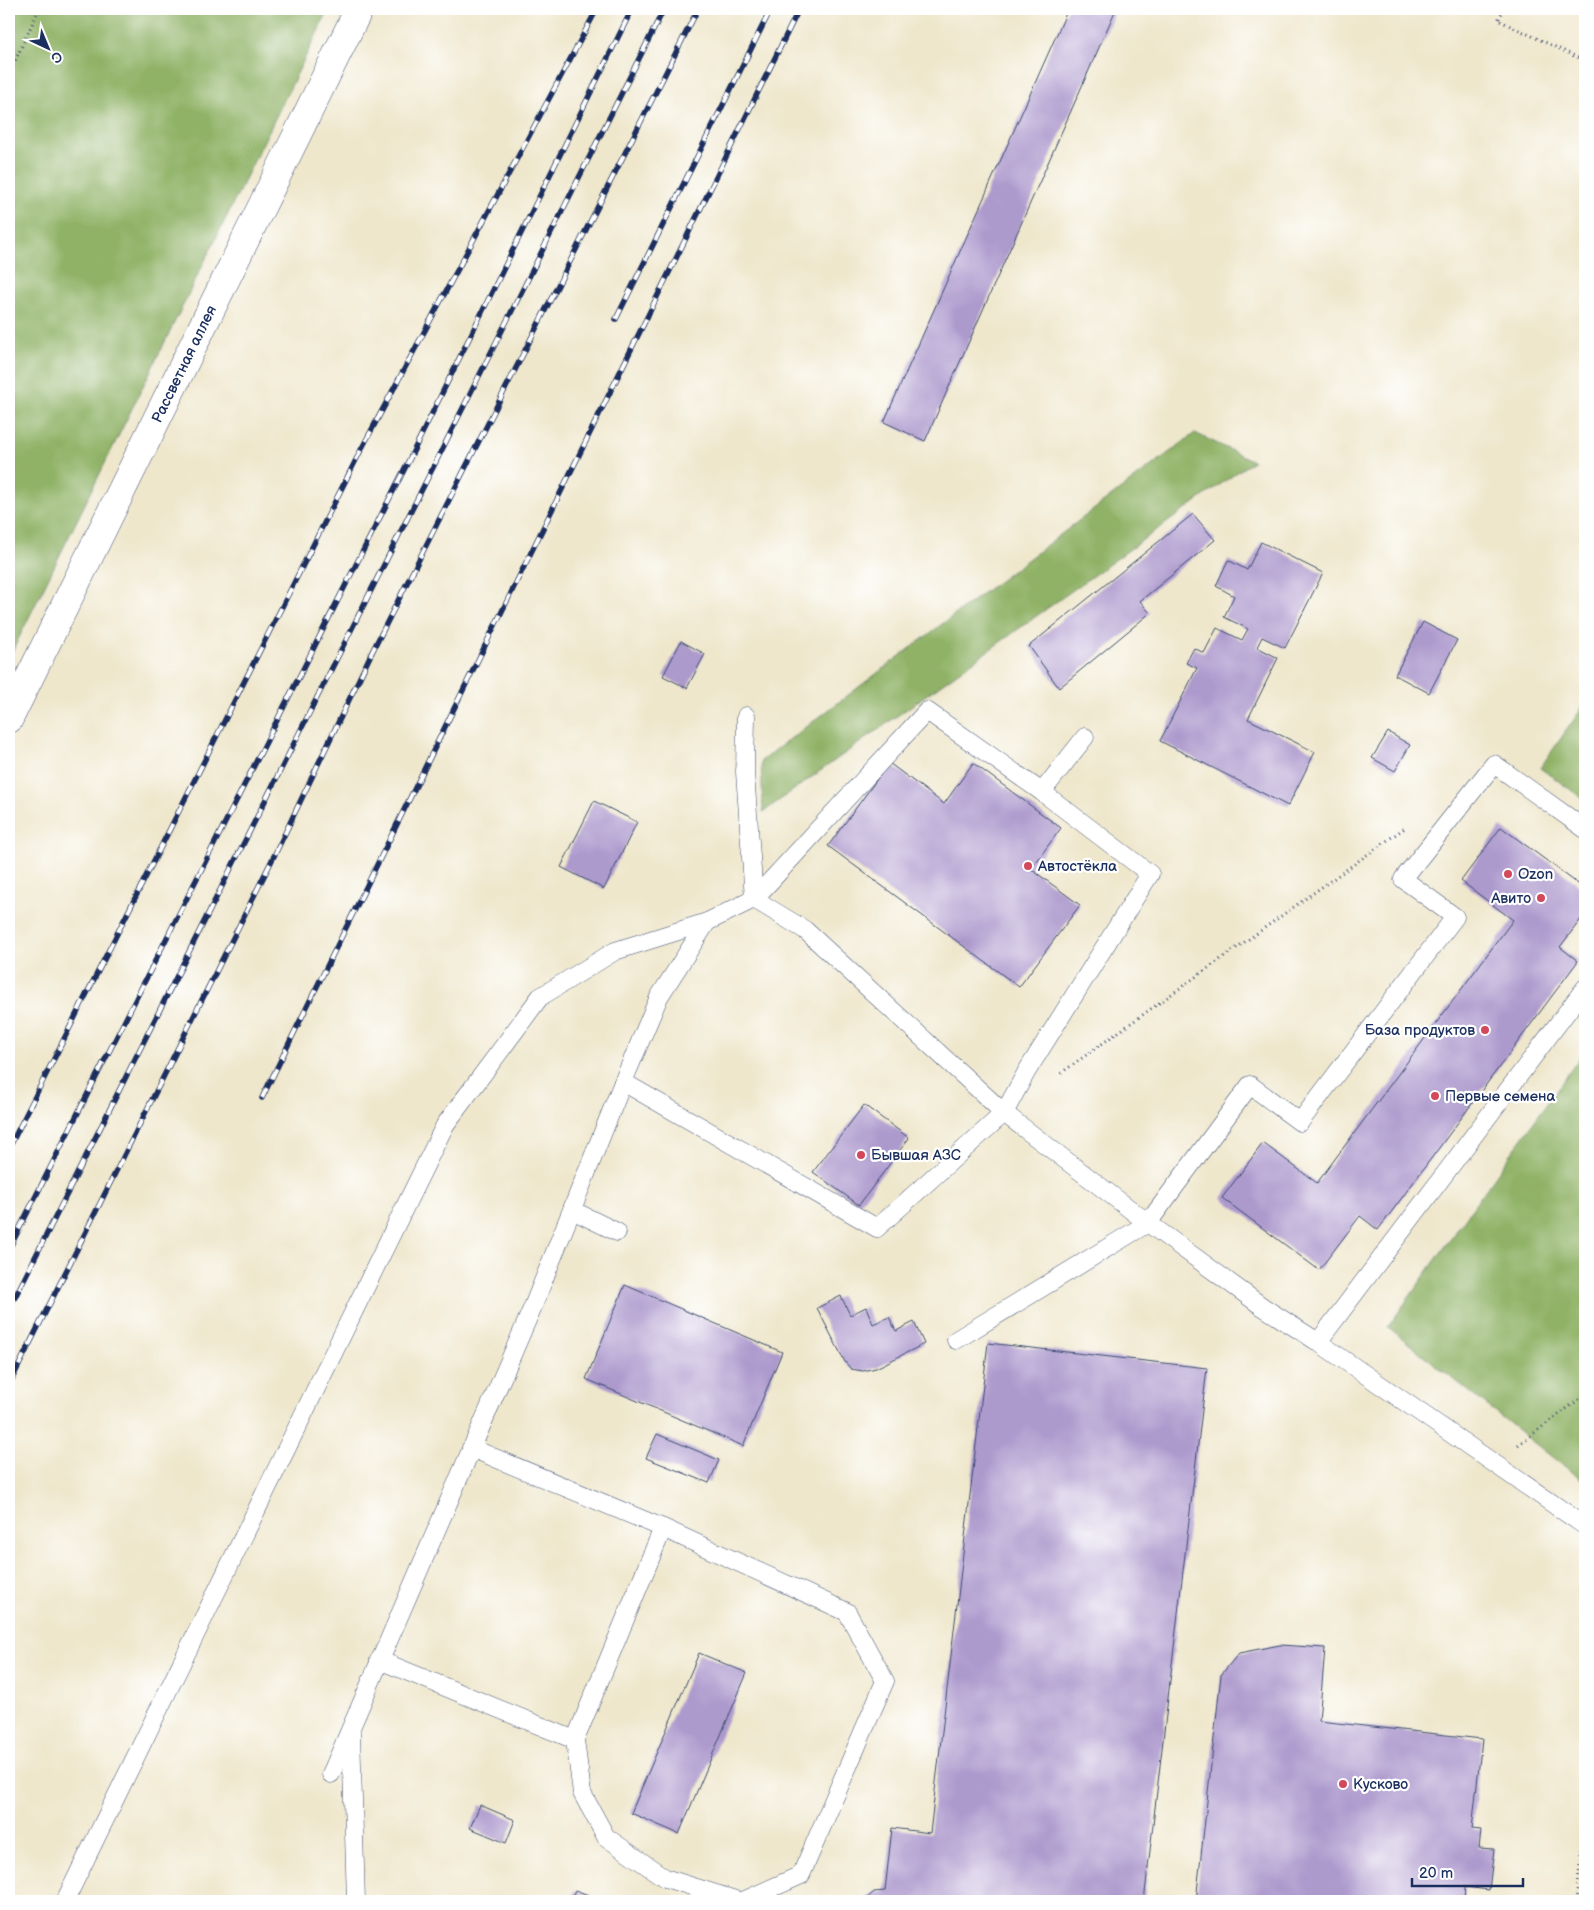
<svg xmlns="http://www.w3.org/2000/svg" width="1594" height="1910" viewBox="0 0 1594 1910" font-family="'Balsamiq Sans',sans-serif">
<rect width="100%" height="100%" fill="#fff"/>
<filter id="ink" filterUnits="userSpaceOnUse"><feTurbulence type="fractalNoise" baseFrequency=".02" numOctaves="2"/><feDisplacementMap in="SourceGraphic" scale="10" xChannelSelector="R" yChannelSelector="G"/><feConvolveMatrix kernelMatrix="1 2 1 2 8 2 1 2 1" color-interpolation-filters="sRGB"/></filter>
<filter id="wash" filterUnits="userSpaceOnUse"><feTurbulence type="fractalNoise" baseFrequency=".0096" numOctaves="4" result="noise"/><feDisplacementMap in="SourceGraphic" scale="20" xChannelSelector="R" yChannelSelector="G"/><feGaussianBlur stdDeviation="1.12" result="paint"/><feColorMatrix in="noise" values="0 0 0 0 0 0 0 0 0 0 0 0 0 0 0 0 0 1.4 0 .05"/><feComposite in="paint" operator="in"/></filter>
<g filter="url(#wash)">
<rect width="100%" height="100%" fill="#efe7cc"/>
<g fill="#90b266" stroke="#567062">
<polygon points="9,9 329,9 9,658"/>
<polygon points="1195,433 1253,461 763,812 761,761"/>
<polygon points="1585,704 1585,800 1540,768"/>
<polygon points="1585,1050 1585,1465 1581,1480 1388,1327"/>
</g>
<g id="blocks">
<g fill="#ad9acd">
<polygon points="1068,9 1116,9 925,441 884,422"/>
<polygon points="1193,514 1215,540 1140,601 1150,613 1059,688 1029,646"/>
<polygon points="1261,542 1323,573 1285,648 1262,637 1257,647 1278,658 1248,719 1315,752 1288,806 1160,741 1197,668 1186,663 1194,648 1204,653 1217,628 1242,640 1248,629 1224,617 1234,596 1216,586 1228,560 1247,570"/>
<polygon points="1423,622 1457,640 1429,693 1395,675"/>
<polygon points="681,641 705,654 687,688 663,676"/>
<polygon points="1388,732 1410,745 1395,771 1372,758"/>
<polygon points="889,763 944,804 973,763 1061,828 1031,869 1080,905 1019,987 828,846"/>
<polygon points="594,801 637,822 604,889 561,867"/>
<polygon points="1501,827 1585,889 1585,914 1560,947 1578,961 1378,1230 1360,1216 1319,1270 1222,1198 1263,1143 1317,1183 1513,920 1461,881"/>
<polygon points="864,1105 909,1138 859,1205 813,1172"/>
<polygon points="625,1285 782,1352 743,1446 586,1379"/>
<polygon points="841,1296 850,1315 866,1307 873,1324 889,1317 896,1331 914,1322 924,1344 876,1368 863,1371 851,1369 845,1362 817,1308"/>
<polygon points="988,1343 1207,1368 1144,1901 864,1901 874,1892 885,1891 892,1828 930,1833"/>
<polygon points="657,1434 719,1460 709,1483 646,1458"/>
<polygon points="1280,1645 1325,1648 1319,1721 1482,1739 1472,1829 1481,1830 1479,1848 1494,1849 1489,1890 1465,1887 1464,1901 1196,1901 1221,1675 1239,1653"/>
<polygon points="699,1653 747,1673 679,1834 631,1813"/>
<polygon points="480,1805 515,1820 506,1843 470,1828"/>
<polygon points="575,1890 605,1901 570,1901"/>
</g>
</g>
</g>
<g filter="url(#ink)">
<use href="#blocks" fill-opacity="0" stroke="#3b4b6e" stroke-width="1"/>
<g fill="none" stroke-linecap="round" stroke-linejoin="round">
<g stroke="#3b4b6e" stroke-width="19">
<g id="service">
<polyline points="746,716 745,772 754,899"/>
<polyline points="1042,792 1085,737"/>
<polyline points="623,1082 877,1228 1004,1113 1027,1071 1150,874 1042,792 927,711 754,899"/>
<polyline points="572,1210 617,1232"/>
<polyline points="956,1340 1148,1223 1250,1085 1300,1122 1455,917 1403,879 1494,764 1585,829"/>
<polyline points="1318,1342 1585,988"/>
<polyline points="471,1448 663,1528 847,1612 885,1681 801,1875 743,1901"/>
<polyline points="663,1528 575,1740 582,1793 606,1837 665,1878 739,1901"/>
<polyline points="379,1660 575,1740"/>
<polyline points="351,1732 356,1901"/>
<polyline points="331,1774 534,1304 623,1082 659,997 707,922 754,899 805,930 1004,1113 1148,1223 1263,1307 1318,1342 1585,1526"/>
<polyline points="65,1901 445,1125 540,997 615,951 707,922"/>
</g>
</g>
<g stroke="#3b4b6e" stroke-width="29">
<polyline id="minor" points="9,719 359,9"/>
</g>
<g stroke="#3b4b6e" stroke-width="3" stroke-dasharray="1 4" stroke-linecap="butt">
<polyline points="1504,9 1498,20 1585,61"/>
<polyline points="9,74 39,9"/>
<polyline points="1061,1073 1406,827"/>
<polyline points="1518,1445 1585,1395"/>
<polyline points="1576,1901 1585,1818"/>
</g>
<use href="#service" stroke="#fff" stroke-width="18"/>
<use href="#minor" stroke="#fff" stroke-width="28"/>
<g stroke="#1b2f5e" stroke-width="5.5">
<g id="rail">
<polyline points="616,319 771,9"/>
<polyline points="262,1098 799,9"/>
<polyline points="9,1148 362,448 597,9"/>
<polyline points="9,1249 407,464 632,9"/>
<polyline points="9,1309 664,9"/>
<polyline points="9,1385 276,852 371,654 698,9"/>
</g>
</g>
<use href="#rail" stroke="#fff" stroke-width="4" stroke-dasharray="11" stroke-linecap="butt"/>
</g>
</g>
<g fill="#d1495b" stroke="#fff" stroke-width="2">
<circle cx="1028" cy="866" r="5"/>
<circle cx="1508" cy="874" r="5"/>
<circle cx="1541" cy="898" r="5"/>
<circle cx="1485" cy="1030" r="5"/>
<circle cx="1435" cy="1096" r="5"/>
<circle cx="861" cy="1155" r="5"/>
<circle cx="1343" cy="1784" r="5"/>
</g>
<g text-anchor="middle" stroke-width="4.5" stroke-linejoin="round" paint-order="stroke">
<g font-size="15" fill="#1b2f5e" stroke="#fff">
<text transform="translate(184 364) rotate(-64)" y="5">Рассветная аллея</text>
</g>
<g font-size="15" fill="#1b2f5e" stroke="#fff" text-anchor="start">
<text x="1038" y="871">Автостёкла</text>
<text x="1518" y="879">Ozon</text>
<text x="1531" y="903" text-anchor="end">Авито</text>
<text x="1475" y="1035" text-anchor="end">База продуктов</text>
<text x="1445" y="1101">Первые семена</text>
<text x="871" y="1160">Бывшая АЗС</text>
<text x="1353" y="1789">Кусково</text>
</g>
</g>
<rect width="1594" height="1910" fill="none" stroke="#fff" stroke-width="30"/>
<g transform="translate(48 48) rotate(136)" stroke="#ffffff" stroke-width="4" paint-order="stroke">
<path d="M0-4L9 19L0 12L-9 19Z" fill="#1b2f5e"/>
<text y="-8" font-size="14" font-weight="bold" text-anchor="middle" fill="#1b2f5e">С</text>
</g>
<path d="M1412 1878v8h111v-8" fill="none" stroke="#1b2f5e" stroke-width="2.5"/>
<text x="1419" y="1878" font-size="15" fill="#1b2f5e" stroke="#ffffff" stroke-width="4" paint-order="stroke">20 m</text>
</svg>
